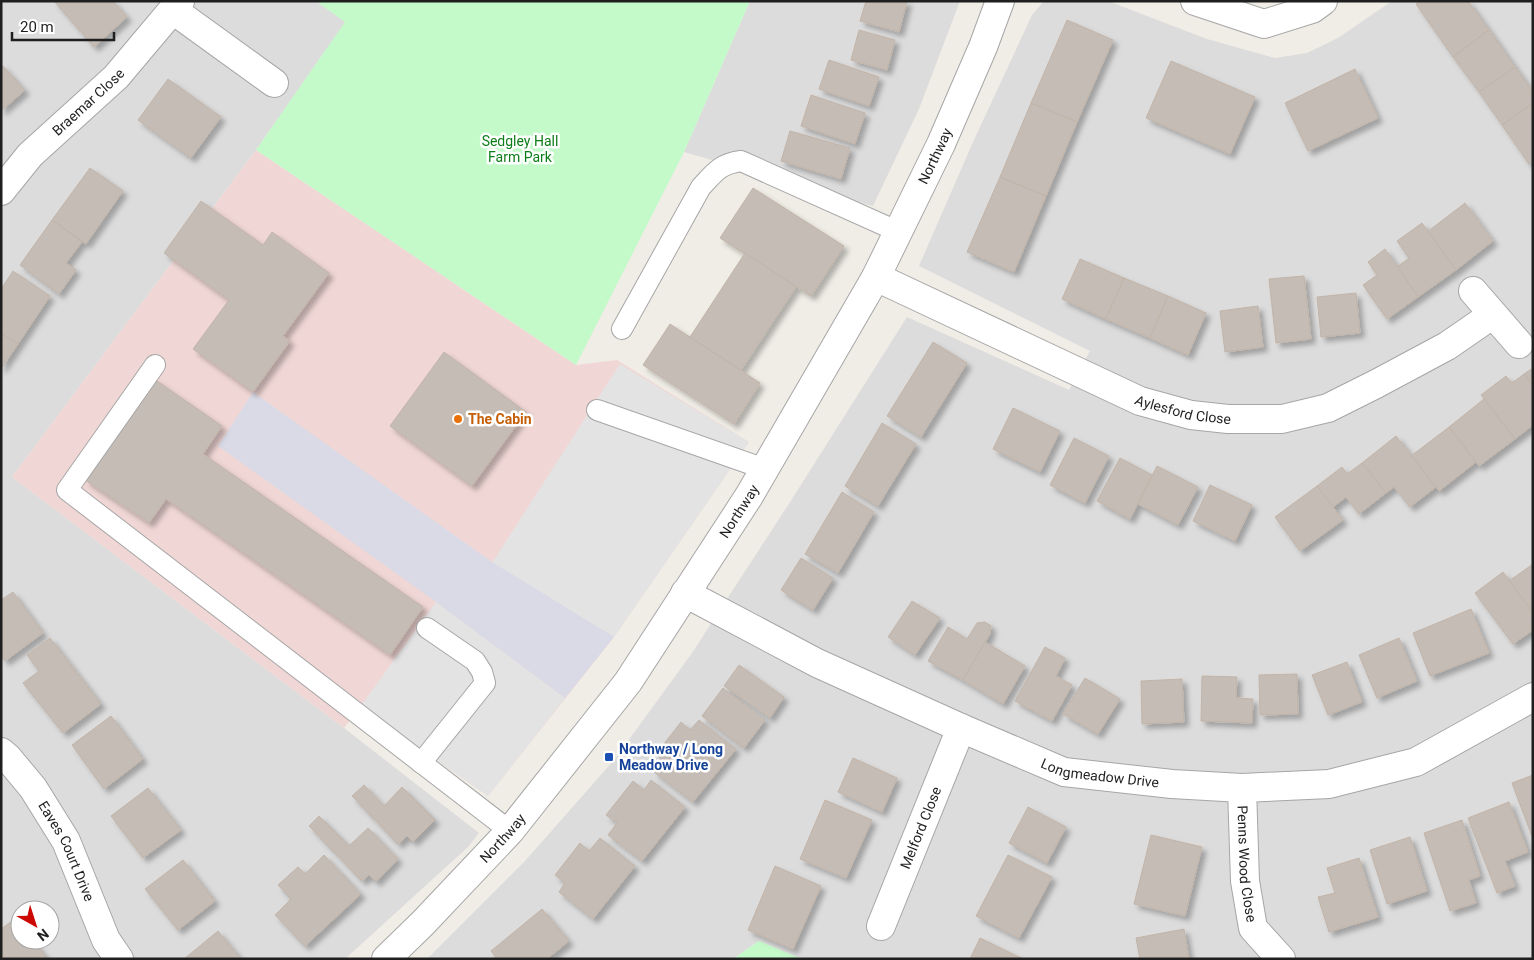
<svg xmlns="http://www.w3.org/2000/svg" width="1534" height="960" viewBox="0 0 1534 960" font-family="Roboto,sans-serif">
<defs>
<filter id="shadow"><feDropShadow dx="4.5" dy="4.5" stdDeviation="2.5" flood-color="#0004"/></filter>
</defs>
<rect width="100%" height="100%" fill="#f0ede6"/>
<g fill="#dddcdc" fill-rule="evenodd">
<path d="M1 1H316L346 22 256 150 12 477 344 728 479 833 468 847 345 959H1ZM20 910H50V940H20Z"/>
<polygon points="750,1 960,1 919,109 873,206 684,152"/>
<polygon points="1044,1 1108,1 1207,39 1275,58 1307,53 1338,38 1392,1 1533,1 1533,959 802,959 759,941 733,959 427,959 525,861 614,760 692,653 792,499 907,317 1069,390 1090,351 919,266 973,142 1032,15"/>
</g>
<polygon fill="#f0d7d5" points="256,150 576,365 617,360 749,442 614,637 488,796 360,707 344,728 12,477"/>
<g fill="#c4f9ca">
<polygon points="316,1 750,1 684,152 576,365 256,150 345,22"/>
<polygon points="759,941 802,959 733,959"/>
</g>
<g fill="#e3e3e3">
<polygon points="620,364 749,442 614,637 492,563"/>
<polygon points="436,602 565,698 488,796 360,707"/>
</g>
<polygon fill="#dadae6" points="253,392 492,562 614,637 565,698 436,602 218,446"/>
<g fill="#c5bcb5" stroke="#c2b4a8" filter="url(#shadow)">
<polygon points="54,1 113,1 127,17 94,47"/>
<polygon points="866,1 907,1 899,32 860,21"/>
<polygon points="1420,1 1468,1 1489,30 1453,57 1416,4"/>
<polygon points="1067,20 1113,40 1077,122 1031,103"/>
<polygon points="859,30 895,40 887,70 851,60"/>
<polygon points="1489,30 1515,67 1479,92 1453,57"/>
<polygon points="829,60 879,77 869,106 819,89"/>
<polygon points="1171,61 1255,97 1230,154 1146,118"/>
<polygon points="1,64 25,90 1,111"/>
<polygon points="1515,67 1533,92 1533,103 1502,125 1479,92"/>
<polygon points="1355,69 1378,118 1308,151 1285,103"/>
<polygon points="168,79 221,117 191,158 138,120"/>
<polygon points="811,95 865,113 855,144 801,126"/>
<polygon points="1031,103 1077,122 1046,196 1000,177"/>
<polygon points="1533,103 1533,161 1529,164 1502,125"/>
<polygon points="790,131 850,148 841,179 781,161"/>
<polygon points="90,168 123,191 86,244 52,220"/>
<polygon points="1000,177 1046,196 1014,272 967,252"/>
<polygon points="753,188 844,246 811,296 720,238"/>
<polygon points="201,201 263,245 272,232 329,273 283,336 290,341 253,392 193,349 229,300 164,253"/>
<polygon points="1465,203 1493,241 1456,270 1427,232"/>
<polygon points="52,220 82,242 66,263 76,270 59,294 20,265"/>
<polygon points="1422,223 1456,270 1418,297 1397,267 1409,258 1397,241"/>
<polygon points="1385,249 1418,297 1387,319 1363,285 1377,275 1368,262"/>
<polygon points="745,253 796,287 741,370 690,337"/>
<polygon points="1080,259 1124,278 1106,319 1062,299"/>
<polygon points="13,271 50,296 18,344 1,333 1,289"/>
<polygon points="1304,276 1311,339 1276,343 1269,279"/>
<polygon points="1124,278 1168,296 1150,338 1106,319"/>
<polygon points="1356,293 1360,333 1321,337 1317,297"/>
<polygon points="1168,296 1206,313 1188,355 1150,338"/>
<polygon points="1258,306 1263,347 1225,352 1220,311"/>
<polygon points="670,324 760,383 734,424 643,365"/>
<polygon points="1,333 18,344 1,369"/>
<polygon points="933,342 967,363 921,437 887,416"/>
<polygon points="444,352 526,412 472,486 390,426"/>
<polygon points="1533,368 1533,385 1524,374"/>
<polygon points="1524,374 1533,385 1533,425 1515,439 1481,395 1506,376 1512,383"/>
<polygon points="154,379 222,426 203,454 423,607 390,655 166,499 149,523 85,480"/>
<polygon points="1484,399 1515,439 1479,466 1449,427"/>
<polygon points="1013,408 1060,431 1040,472 993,449"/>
<polygon points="882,423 916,444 878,506 845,486"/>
<polygon points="1449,427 1476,462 1439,491 1411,456"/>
<polygon points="1396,436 1436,487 1410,507 1394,487 1386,493 1362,463"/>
<polygon points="1074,438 1109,456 1085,503 1050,485"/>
<polygon points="1120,458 1152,475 1130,519 1097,501"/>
<polygon points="1362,463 1386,493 1359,514 1346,497 1333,507 1317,486 1342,467 1347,474"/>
<polygon points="1157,466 1198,487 1178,525 1138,504"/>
<polygon points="1210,485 1252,505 1235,541 1193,521"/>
<polygon points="1317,486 1343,520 1300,551 1275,517"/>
<polygon points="842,492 874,512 838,573 805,554"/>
<polygon points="801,558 833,578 813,610 781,590"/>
<polygon points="1533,564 1533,613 1509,581"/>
<polygon points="1503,572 1533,613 1533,630 1513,644 1475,593"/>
<polygon points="13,592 43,633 5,661 1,656 1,600"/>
<polygon points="912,601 940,618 915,655 888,637"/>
<polygon points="1471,609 1489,653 1430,676 1413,633"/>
<polygon points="985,622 991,626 990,634 963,680 928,661 948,627 967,639 977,623"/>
<polygon points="50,638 101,704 63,733 23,683 39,671 27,655"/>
<polygon points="1399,638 1417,681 1377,698 1359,655"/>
<polygon points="985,642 1025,666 1003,704 963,680"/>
<polygon points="1045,647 1065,658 1056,676 1072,685 1052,721 1015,701"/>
<polygon points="1347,662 1362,702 1328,715 1312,675"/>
<polygon points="739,665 784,697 770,718 724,686"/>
<polygon points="1297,674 1298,714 1260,715 1259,675"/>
<polygon points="1202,676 1237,677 1236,698 1253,699 1252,723 1201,721"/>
<polygon points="1085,678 1120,699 1098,734 1063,714"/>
<polygon points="1182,679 1184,722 1142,724 1141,681"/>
<polygon points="723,688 765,720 744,748 702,716"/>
<polygon points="111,716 143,759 104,789 72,745"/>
<polygon points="699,720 736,749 693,802 654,772 663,761 656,754 681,722 690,730"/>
<polygon points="853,758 897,778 882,812 838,792"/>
<polygon points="1533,775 1533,839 1512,783"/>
<polygon points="651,780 685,807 642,861 608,835 617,823 606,815 633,781 644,790"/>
<polygon points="364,785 384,806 402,787 435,820 413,842 407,836 398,844 352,796"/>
<polygon points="148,788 181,830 143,858 111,816"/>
<polygon points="825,800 872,820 846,878 800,859"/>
<polygon points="1509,802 1528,852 1505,861 1515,886 1497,893 1468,818"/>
<polygon points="1028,807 1066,827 1047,863 1009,843"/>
<polygon points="319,816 349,846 368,828 398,859 376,882 369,875 362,881 309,826"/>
<polygon points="1462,820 1480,876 1469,880 1476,903 1450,911 1424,833"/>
<polygon points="1151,835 1202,847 1185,916 1134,904"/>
<polygon points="1410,837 1427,891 1387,904 1370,850"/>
<polygon points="600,838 635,866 593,919 559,892 565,883 555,875 580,843 589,851"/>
<polygon points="324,855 361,894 305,946 275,915 291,899 278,885 298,867 305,874"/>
<polygon points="1008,855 1052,877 1019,938 976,916"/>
<polygon points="1359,858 1378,917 1329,932 1318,897 1335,893 1327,868"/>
<polygon points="183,860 215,901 178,930 145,889"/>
<polygon points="775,866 821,886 793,949 748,930"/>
<polygon points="542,909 569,941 547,959 497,959 491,951"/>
<polygon points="16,918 20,924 20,940 33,940 47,959 1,959 1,929"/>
<polygon points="1184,929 1189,959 1140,959 1136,938"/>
<polygon points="218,931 241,959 184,959"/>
<polygon points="980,938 1023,959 970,959"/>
</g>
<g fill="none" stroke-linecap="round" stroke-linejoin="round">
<g stroke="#a6a6a6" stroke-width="22">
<g id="service">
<path d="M622 329 701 187C715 172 720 164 741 161L899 232"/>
<polyline points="155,365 67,490 510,831"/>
<polyline points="597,410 765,469"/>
<polyline points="421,763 485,683 482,672 475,661 427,628"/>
</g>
</g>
<g stroke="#a6a6a6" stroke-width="30">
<g id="minor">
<polyline points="1195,1 1264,24 1312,9 1323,1"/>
<polyline points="173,10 274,83"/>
<path id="s1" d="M1 191 30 155 116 77 180 1"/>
<path id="s2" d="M876 277 1140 401 1191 415 1228 419H1282L1328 408 1376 384 1447 346 1492 315"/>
<polyline points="1473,291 1519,344"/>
<path id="s3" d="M685 593 817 663 961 728 1064 772 1172 784 1242 788 1329 784 1416 762 1533 697"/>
<path id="s4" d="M1 752 8 758 33 788 66 841 106 940 119 959"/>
<path id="s5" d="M1242 788 1245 881 1253 928 1281 959"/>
<path id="s6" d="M881 926 961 728"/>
</g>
</g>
<g stroke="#a6a6a6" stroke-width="30">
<g id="tertiary">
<path id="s7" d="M386 959 423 923 510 831 628 682 749 496 876 277 941 144 983 47 1000 1"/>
</g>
</g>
<use href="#service" stroke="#fff" stroke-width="20"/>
<use href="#minor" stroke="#fff" stroke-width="28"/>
<use href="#tertiary" stroke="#fff" stroke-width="28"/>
</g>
<circle fill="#e8710a" stroke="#fff" stroke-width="2" cx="458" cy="419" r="5"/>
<rect fill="#1a4fb4" stroke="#fff" stroke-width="2" x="604" y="752" width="10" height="10" rx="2.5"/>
<g text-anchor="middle" stroke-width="5" stroke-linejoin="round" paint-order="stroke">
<g font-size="14" fill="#1f1f1f" stroke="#fff">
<text dy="5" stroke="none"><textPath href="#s1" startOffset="125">Braemar Close</textPath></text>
<text dy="5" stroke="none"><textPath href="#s7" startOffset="978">Northway</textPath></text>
<text dy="5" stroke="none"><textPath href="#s2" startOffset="336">Aylesford Close</textPath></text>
<text dy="5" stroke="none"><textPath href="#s7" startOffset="572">Northway</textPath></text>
<text dy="5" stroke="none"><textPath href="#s3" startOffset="455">Longmeadow Drive</textPath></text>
<text dy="5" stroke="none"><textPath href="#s6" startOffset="106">Melford Close</textPath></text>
<text dy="5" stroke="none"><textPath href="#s7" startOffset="168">Northway</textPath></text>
<text dy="5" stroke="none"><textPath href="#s4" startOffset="120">Eaves Court Drive</textPath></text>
<text dy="5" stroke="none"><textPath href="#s5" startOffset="76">Penns Wood Close</textPath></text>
</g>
<g font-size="14" fill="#0d7e19" stroke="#fff">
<text x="520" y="146">Sedgley Hall<tspan x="520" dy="16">Farm Park</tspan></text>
</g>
<g font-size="14" font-weight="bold" fill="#c56008" stroke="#fff" text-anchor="start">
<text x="468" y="424">The Cabin</text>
</g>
<g font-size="14" font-weight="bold" fill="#164399" stroke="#fff" text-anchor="start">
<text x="619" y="754">Northway / Long<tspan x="619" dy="16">Meadow Drive</tspan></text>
</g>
</g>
<rect width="1534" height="960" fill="none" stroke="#1f1f1f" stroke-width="5"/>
<g transform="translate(35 925) rotate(141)"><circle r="24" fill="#ffffff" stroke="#a5a5a5"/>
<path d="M0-4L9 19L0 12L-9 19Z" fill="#cc0803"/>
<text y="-8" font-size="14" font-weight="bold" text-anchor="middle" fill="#1f1f1f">N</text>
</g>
<path d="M12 32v8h102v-8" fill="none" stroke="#1f1f1f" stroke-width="2.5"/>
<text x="20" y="32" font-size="15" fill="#1f1f1f" stroke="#ffffff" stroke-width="4" paint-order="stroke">20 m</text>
</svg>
